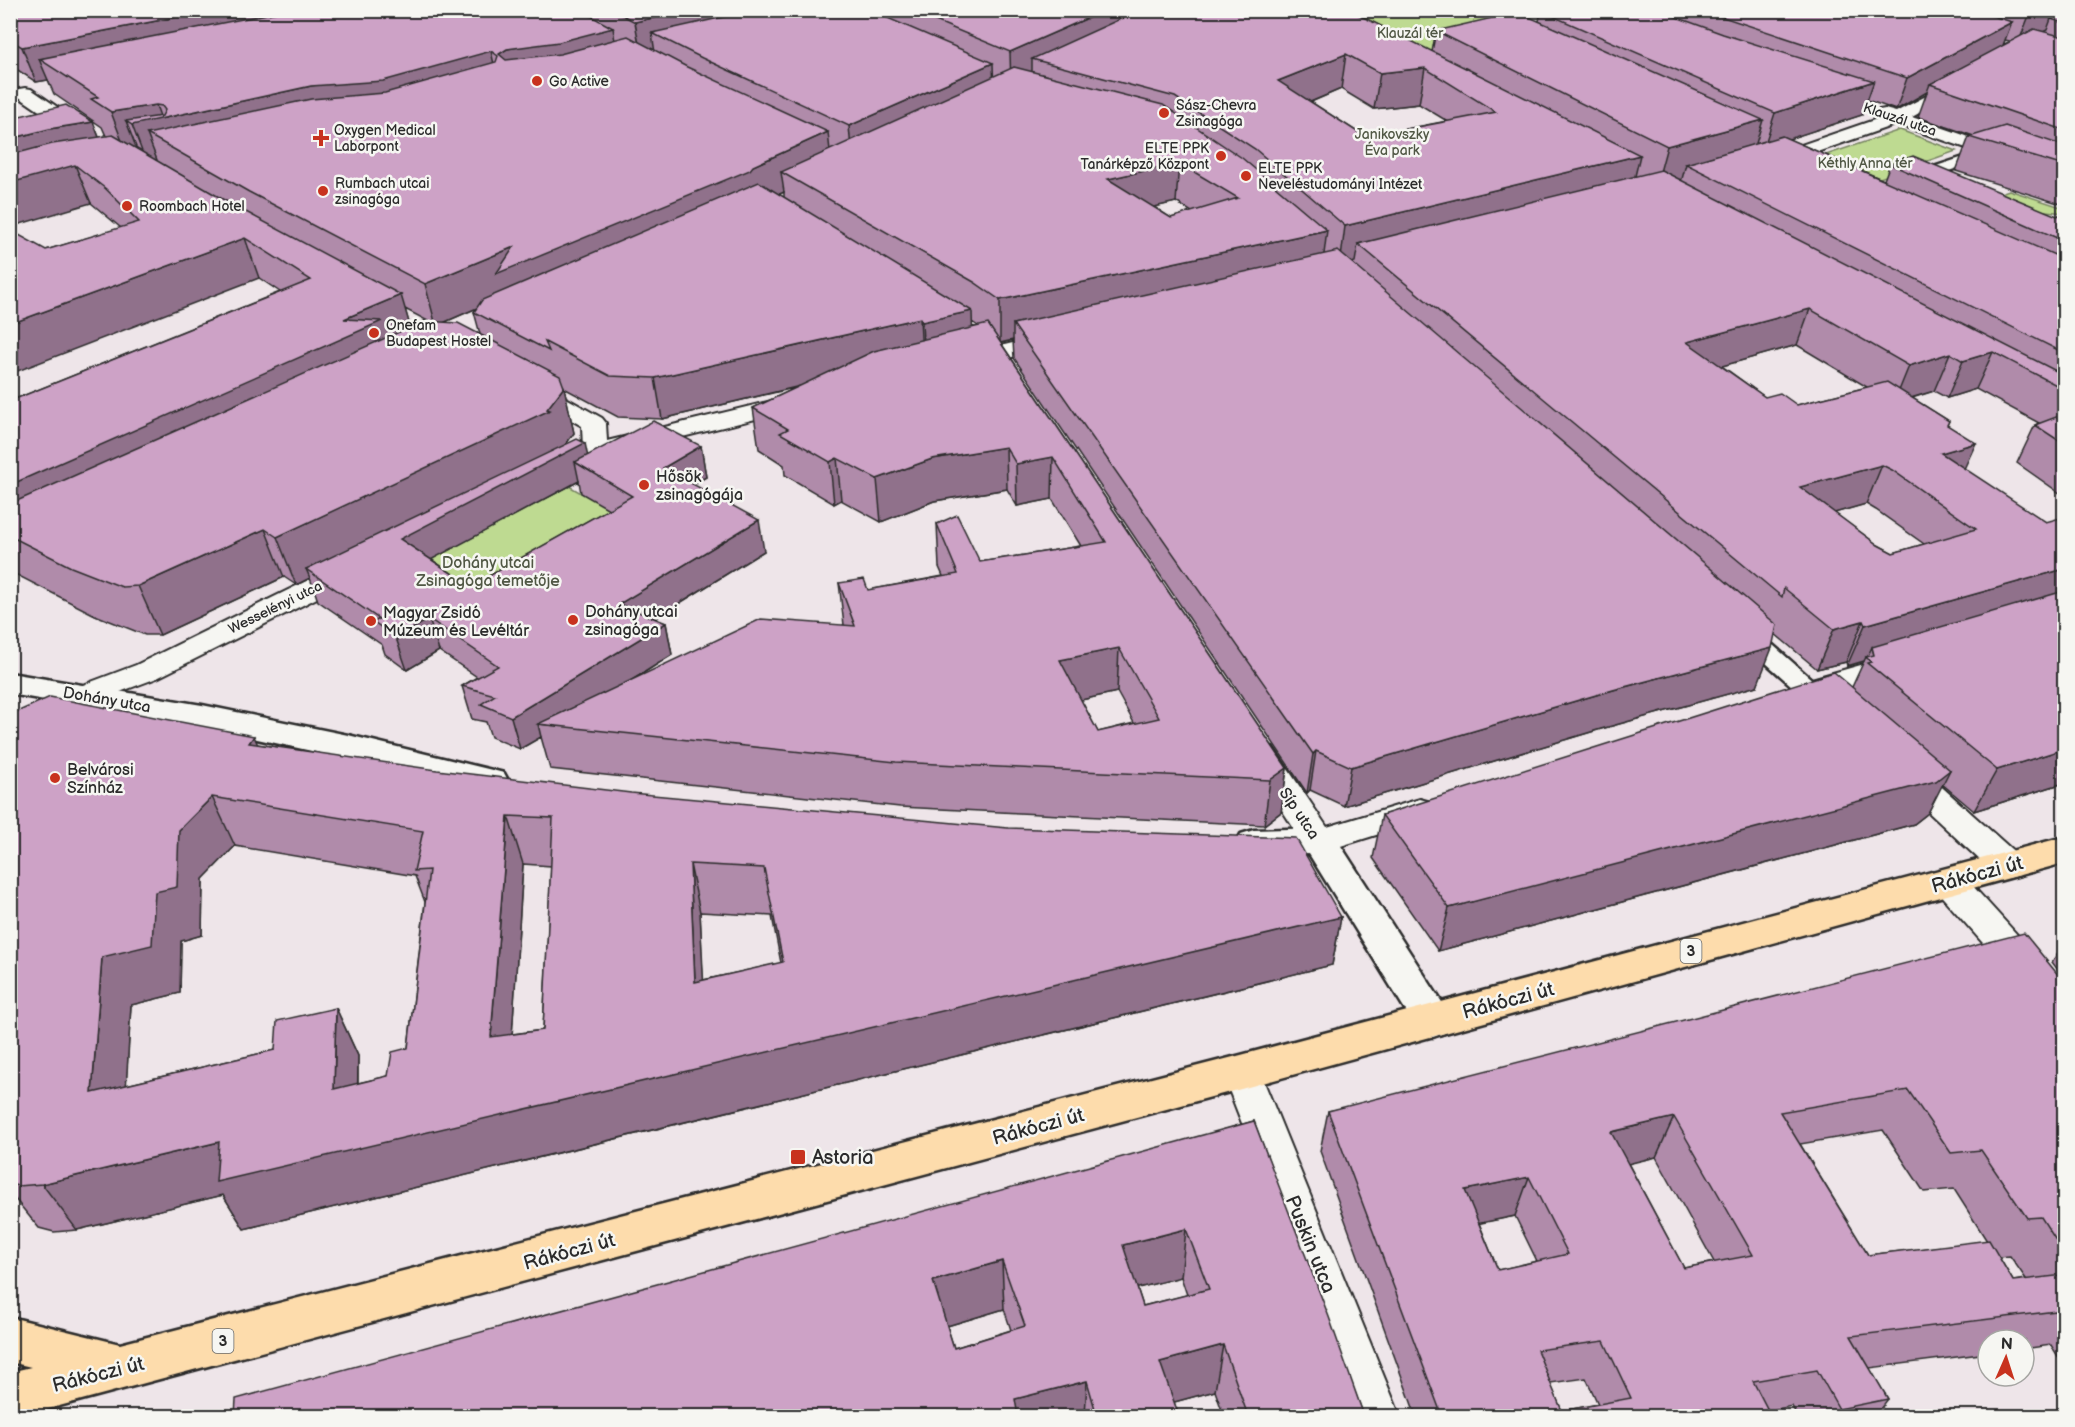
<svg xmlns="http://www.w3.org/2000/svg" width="2075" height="1427" viewBox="0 0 2075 1427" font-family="'Balsamiq Sans',sans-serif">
<rect width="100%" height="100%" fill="#eee5e9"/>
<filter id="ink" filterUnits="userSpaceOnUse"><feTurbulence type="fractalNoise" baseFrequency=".0167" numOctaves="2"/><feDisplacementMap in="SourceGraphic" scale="12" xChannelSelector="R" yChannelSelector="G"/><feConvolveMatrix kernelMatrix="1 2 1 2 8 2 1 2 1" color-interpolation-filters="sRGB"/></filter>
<g filter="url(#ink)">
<g fill="#beda91" stroke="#74825e" stroke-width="1.5">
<polygon points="1316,11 1522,11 1497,16 1512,31 1407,57"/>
<polygon points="1900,130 1956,151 1863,184 1808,161"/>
<polygon points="2009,190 2064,208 2064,213 1971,203"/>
<polygon points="569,486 581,493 589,489 636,516 481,617 410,571"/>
</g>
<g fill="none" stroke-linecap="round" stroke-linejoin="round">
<g stroke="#2b2b2b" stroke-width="5">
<g id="pedestrian">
<polygon points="1988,149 1993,150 1995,153 1993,156 1919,181 1909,181 1907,178 1909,175"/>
<polygon points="1748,628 1756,630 1817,684 1820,689 1817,694 1809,696 1801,694 1740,640 1737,635 1740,630"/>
</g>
</g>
<g stroke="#2b2b2b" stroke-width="4">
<g id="minor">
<polygon points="1958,79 1964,80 1967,84 1964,88 1912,117 2064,170 2064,182 1897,124 1780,165 1766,165 1764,161 1766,157 1880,118 1876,114 1879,110 1885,109 1896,112"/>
<polygon points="25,88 31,89 88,128 91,132 88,136 76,136 19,97 16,93 19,89"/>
<polygon points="1054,333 1062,335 1065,340 1062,345 967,368 959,366 956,361 959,356"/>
<polygon points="533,382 541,384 602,418 606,423 607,441 792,396 800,398 804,403 800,408 605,456 551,481 542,478 538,473 542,468 583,448 582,426 525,394 521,389 525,384"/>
<polygon points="351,562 361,564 365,570 361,576 157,678 85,705 75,702 70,695 75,688 136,665 341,564"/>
<polygon points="1896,655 1906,657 1910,664 1906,671 1804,701 1794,698 1789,691 1794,684"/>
<polygon points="1262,744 1273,747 1327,827 1420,799 1431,802 1436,810 1431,818 1331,849 1319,853 1307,849 1247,755 1251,747"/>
<polygon points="1904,760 1915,763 2020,857 2025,866 2020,875 2008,878 1996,875 1893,779 1888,771 1893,763"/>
<polygon points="1949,870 1961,873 2021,939 2064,992 2064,1032 2051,1028 1997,959 1937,891 1932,882 1937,873"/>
<polygon points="1241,1056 1254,1061 1260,1072 1400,1416 1356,1416 1222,1072 1228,1061"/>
</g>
</g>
<g stroke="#2b2b2b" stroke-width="5">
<g id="tertiary">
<polygon points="10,673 202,705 348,735 492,770 504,773 509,782 504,791 492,794 348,759 202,727 10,694"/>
<polygon points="1319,828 1332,832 1447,1010 1453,1021 1447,1032 1433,1037 1419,1032 1309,854 1254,856 1241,852 1236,843 1241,834 1254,830"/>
</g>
</g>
<g stroke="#2b2b2b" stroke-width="5">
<polygon id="primary" points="2064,837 2064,863 1241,1089 22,1416 10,1416 10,1372 31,1367 10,1362 10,1317 120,1344 1241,1055"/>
</g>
<use href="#pedestrian" fill="#f6f6f2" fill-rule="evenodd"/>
<use href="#minor" fill="#f6f6f2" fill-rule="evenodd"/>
<use href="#tertiary" fill="#f6f6f2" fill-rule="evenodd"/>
<use href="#primary" fill="#fddcac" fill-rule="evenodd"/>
</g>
<g fill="#b08baa" stroke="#2b2b2b" stroke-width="1.5" fill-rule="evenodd">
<path d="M10 10H1349L1432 52 1436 31 1539 21 1541 11 1543 10H2064V205L1956 171 1969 137 1974 136 1918 117 1927 92 1896 110 1867 100 1862 115 1788 139 1884 180 1890 164 2057 216 2064 213V496L2017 463 2035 425 2039 423 1976 389 1947 398 1934 391 1912 398 1949 421 1947 425 1964 468 2064 783 1974 811 1942 784 1928 813 1914 824 1438 951 1373 858 1382 815 1852 687 1864 661 1847 666 1846 662 1817 669 1775 634 1757 686 1601 729 1344 806 1310 790 1307 793 1014 358 1013 340 1001 343 1287 768 1281 812 1264 825 900 807 550 769 541 737 520 749 491 737 486 722 472 719 462 686 477 677 439 651 407 670 385 654 382 645 318 601 310 578 296 585 284 577 160 635H145L95 615 15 574 10 564V401L280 292 259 278 46 250 121 228 91 203 20 116 93 122 99 137 106 136 102 127 54 94 48 80 36 82 10 65ZM2005 40 2010 41 2003 45ZM1341 89 1374 109 1419 104 1447 121 1365 137 1311 102ZM784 192V198L779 194ZM1176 202 1192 212 1171 218 1154 207ZM477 308 474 312 480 334 445 322ZM405 309 428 321 410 327ZM972 322 978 326 972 327ZM1797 345 1867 387 1797 405 1765 397 1722 366ZM798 387 753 408 759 449 784 465 785 475 834 504 841 500 881 522 934 501 1007 489 1017 506 1052 499 1081 546 980 562 937 524 939 567 943 576 868 590 839 583 844 625 634 679 672 655 666 623 654 619 764 551 693 484 706 477 701 446 588 456 566 444 574 433 564 388 618 417 662 419ZM579 481 581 493 609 509 471 586 431 559ZM1866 504 1876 510 1924 544 1893 553 1878 545 1834 513ZM1117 692 1134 723 1098 732 1081 700Z"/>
<path d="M10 715 257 744 1341 917 1332 965 244 1229 223 1195 77 1230 54 1232 39 1228 10 1193ZM235 846 415 876 425 902 408 1048 388 1076 358 1083V1056L336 1008 275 1050 126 1085 131 1005 180 993 181 941 202 935 203 879ZM523 864 551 866 543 1030 512 1034ZM700 912 772 916 781 963 703 980Z"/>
<polygon points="2064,943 2064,978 2052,962"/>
<path d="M2064 982V1366L2051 1345 2024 1349V1340H1988V1353L1869 1368 1888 1399 1875 1416H1797L1792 1406 1768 1411 1771 1416H1416L1320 1151 1328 1111ZM1883 1130 1924 1192 1954 1189 1987 1241 1868 1255 1800 1144ZM1656 1157 1714 1262 1684 1268 1628 1163ZM1515 1216 1537 1261 1498 1270 1479 1223ZM2010 1256 2026 1279 2013 1281 1999 1257ZM1586 1378 1598 1404 1562 1411 1550 1383Z"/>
<path d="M1254 1121 1364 1416H1224L1215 1391 1174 1402 1179 1416H235ZM1181 1277 1187 1295 1143 1306 1137 1288ZM1004 1309 1011 1330 954 1348 947 1326Z"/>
</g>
<g fill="#90718b" stroke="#2b2b2b" stroke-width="1.5">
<polygon points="213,10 393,10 39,59 48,80 36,82 22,47"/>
<polygon points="687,10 795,10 652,33 655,53 641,56 635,22"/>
<polygon points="1106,10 1179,10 1032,59 1032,78 1011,88 1010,52"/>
<polygon points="2036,10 2064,10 2064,21 2051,19 2047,30 2018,44 2030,13"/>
<polygon points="2012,22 2000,53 1930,84 1927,92 1896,110 1907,78"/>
<polygon points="613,28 618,62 507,89 499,54 507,49"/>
<polygon points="491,51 499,86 147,134 157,160 146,162 132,125 126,121 136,147 125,149 111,112 156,105 161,119 311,86"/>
<polygon points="1346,54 1341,89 1275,117 1278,81"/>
<polygon points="993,63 994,96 852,161 849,126"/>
<polygon points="1425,68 1419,104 1374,109 1380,73"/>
<polygon points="1874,81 1862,115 1764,147 1775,113"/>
<polygon points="1763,120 1751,160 1686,164 1682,179 1656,187 1667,146"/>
<polygon points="93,122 108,160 75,165 91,203 10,227 10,139 49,129"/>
<polygon points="828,132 832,170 781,172 784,192 758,204 502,297 436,326 425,284 514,247 753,166"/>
<polygon points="1640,155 1631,193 1358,244 1355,262 1340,266 1345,226"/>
<polygon points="1179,163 1176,202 1107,218 1108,179"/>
<polygon points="1327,230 1322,270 1013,324 1013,340 1000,343 1000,300"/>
<polygon points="245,238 259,278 10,374 10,324"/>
<polygon points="401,295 413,336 10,530 10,485 344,319"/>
<polygon points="1810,309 1797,345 1676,379 1687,342"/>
<polygon points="972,311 973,350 924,362 922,322"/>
<polygon points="920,318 922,357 662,419 655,378"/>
<polygon points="1993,352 1976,389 1947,398 1963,361"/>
<polygon points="1950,353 1934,391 1894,403 1909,366"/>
<polygon points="564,387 574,433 560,452 585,443 591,472 575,462 579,481 410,571 400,539 306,569 310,578 296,585 277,537 547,409"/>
<polygon points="1976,443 1958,482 1941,453"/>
<polygon points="701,446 706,477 668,498 663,468"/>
<polygon points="1006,447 1007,489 934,501 881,522 877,479 932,459"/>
<polygon points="1053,457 1052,499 1017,506 1016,464"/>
<polygon points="837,458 841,500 834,504 830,462"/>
<polygon points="1882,465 1866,504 1785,527 1800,487"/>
<polygon points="759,520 764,551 626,636 619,604"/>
<polygon points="265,529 284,577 160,635 138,586"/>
<polygon points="2064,569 2064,603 1874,655 1872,647 1867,658 1866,657 1864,661 1847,666 1865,625"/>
<polygon points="429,619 439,651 407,670 396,638"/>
<polygon points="1863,621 1846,662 1817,669 1834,629"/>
<polygon points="666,623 672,655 558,726 538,724 541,737 520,749 511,717"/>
<polygon points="1119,648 1117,692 1059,705 1060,660"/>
<polygon points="1772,648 1757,686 1601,729 1344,806 1351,767 1613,690"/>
<polygon points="254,736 275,784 249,743"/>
<polygon points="2064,749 2064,783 1974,811 1997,770"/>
<polygon points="1316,751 1310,790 1307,793 1313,754"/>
<polygon points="1287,768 1281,812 1264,825 1270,780"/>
<polygon points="1950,770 1928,813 1914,824 1438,951 1449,908"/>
<polygon points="212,797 235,846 203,879 202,935 181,941 180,993 131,1005 123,1141 92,1093 102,957 155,892 179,830"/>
<polygon points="508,816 523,864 509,1084 491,1037"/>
<polygon points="690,864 700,912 706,1030 695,982"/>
<polygon points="1341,917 1332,965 244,1229 223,1195 77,1230 42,1184 219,1142"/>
<polygon points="336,1008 358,1056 357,1136 334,1089"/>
<polygon points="1674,1117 1656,1157 1595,1172 1611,1132"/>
<polygon points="1529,1177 1515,1216 1452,1229 1465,1190"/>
<polygon points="1186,1229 1181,1277 1119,1293 1123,1245"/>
<polygon points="1002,1261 1004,1309 937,1329 933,1281"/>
<polygon points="1223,1345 1215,1391 1156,1407 1160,1362"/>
<polygon points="1087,1381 1085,1416 1015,1416 1015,1399"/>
</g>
<g fill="#cda2c6" stroke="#2b2b2b" stroke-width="1.5" fill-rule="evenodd">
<polygon points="10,10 213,10 22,47 10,40"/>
<polygon points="288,10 580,10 613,28 559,42 507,49 499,54 506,60 560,54 628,36 687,67 828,132 753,166 750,170 496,274 514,247 425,284 249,192 147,134 311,99 385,93 496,62 498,56 491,51 383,81 311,86 132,125 126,121 162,116 165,110 162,106 156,105 111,112 91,99 98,97 39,59"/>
<polygon points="613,10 687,10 635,22"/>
<polygon points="755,10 869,10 993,63 849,126 702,58 652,33"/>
<polygon points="909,10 1106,10 1010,52"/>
<path d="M1140 10H1349L1640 155 1345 226 1255 149 1175 97 1032 59ZM1346 54 1380 73 1425 68 1496 112 1365 137 1278 81Z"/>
<polygon points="1543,10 1657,10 1723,34 1874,81 1775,113 1541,11"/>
<polygon points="1702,10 1973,10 2012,22 1907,78"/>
<polygon points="2020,10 2036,10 2030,13"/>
<polygon points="1518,12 1763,120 1667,146 1436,31"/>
<polygon points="2064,12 2064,23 2051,19"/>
<polygon points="2034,29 2064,37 2064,130 1930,84"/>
<path d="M1014 67 1163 105 1242 158 1327 230 1000 300 974 282 781 172ZM1179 163 1238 198 1171 218 1108 179Z"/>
<polygon points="10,104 20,116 66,105 93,122 49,129 10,139"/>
<polygon points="2005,126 2064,146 2064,166 1969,137"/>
<polygon points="113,135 231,204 401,295 344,319 382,321 10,485 10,401 311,280 245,238 10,324 10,230 46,250 139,222 106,189 75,165 10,183 10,155 52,144"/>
<polygon points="1782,136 2064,259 2064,353 1686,164"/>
<polygon points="1913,156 2057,216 2064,213 2064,241 1890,164"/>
<path d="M1661 170 2064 375V389L1993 352 1963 361 1950 353 1909 366 1810 309 1687 342 1765 397 1780 393 1797 405 1887 382 1949 421 1947 425 1976 443 1941 453 2046 522 2064 517V569L1865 625 1863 621 1834 629 1784 588 1782 597 1358 244ZM1882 465 1892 470 1976 529 1893 553 1878 545 1800 487Z"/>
<polygon points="759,182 972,311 922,322 920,318 655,378 610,376 545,342 549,351 474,312 482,300"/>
<polygon points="1338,251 1777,625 1772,648 1613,690 1351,767 1316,751 1313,754 1013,324"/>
<polygon points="424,321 458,323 560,376 564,387 547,409 550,410 277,537 265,529 138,586 122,587 71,567 10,536 10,504"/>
<path d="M988 324 1287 768 1270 780 896 762 538 724 761 619 855 626 839 583 864 579 868 590 958 574 937 524 957 515 980 562 1106 542 1053 457 1016 464 1006 447 932 459 877 479 837 458 830 462 780 433 788 429 753 408 874 351ZM1119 648 1159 718 1098 732 1060 660Z"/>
<polygon points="2064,414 2064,444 2035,425"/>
<polygon points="653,421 701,446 663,468 759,520 619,604 666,623 511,717 481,704 495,695 462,686 498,666 429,619 396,638 374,622 379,619 306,569 577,439 585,443 400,539 471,586 632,496 575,462"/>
<polygon points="2064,591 2064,749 1997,770 1867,663 1871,662 1866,657 1874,655 1872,647"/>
<polygon points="1834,672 1950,770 1936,781 1449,908 1382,815"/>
<path d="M50 697 254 736 249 743 437 770 631 793 1008 828 1296 838 1341 917 216 1182 219 1142 42 1184 18 1186 10 1184V715ZM212 797 423 831 414 871 429 870 408 1048 392 1052 388 1076 334 1089 336 1008 277 1021 275 1050 92 1093 102 957 152 945 155 892 177 887 179 830ZM508 816 553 818 543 1030 491 1037ZM690 864 764 868 783 962 695 982Z"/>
<path d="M2024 933 2064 982V1253L2041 1217 2027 1218 1981 1150 1951 1153 1908 1090 1780 1112 1868 1255 1989 1240 2013 1281 2064 1275V1310L1851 1336 1888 1399 1839 1409 1817 1370 1753 1381 1771 1416H1442L1328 1111ZM1674 1117 1753 1255 1684 1268 1611 1132ZM1529 1177 1568 1254 1498 1270 1465 1190ZM1604 1341 1631 1398 1562 1411 1537 1350Z"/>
<path d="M1254 1121 1329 1317 1364 1416H1248L1223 1345 1160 1362 1179 1416H1097L1087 1381 1015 1399 1018 1416H235L236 1399ZM1186 1229 1209 1289 1143 1306 1123 1245ZM1002 1261 1025 1326 954 1348 933 1281Z"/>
</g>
</g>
<g fill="#c8321e" stroke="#f6f6f2" stroke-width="2">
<circle cx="537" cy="81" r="6"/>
<circle cx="1164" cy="113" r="6"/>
<path d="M318 129h6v6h6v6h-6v6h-6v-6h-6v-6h6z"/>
<circle cx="1221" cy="156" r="6"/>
<circle cx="1246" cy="176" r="6"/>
<circle cx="323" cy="191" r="6"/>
<circle cx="127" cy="206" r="6"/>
<circle cx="374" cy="333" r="6"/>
<circle cx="644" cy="485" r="6"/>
<circle cx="573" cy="620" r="6"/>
<circle cx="371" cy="621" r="6"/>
<circle cx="55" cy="778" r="6"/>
<rect x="790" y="1149" width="16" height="16" rx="3"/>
</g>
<g text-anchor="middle" stroke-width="5" stroke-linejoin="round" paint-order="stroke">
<g font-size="14" fill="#505744" stroke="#f6f6f2">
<text x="1410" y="38">Klauzál tér</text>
<text x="1392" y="139">Janikovszky<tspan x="1392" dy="16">Éva park</tspan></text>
<text x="1865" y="168">Kéthly Anna tér</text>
</g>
<g font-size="14" fill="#2b2b2b" stroke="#f6f6f2" text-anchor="start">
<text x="549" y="86">Go Active</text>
<text x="1176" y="110">Sász-Chevra<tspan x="1176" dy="16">Zsinagóga</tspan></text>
<text x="334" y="135">Oxygen Medical<tspan x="334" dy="16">Laborpont</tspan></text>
<text x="1209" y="153" text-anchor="end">ELTE PPK<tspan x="1209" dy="16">Tanárképző Központ</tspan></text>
<text x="1258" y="173">ELTE PPK<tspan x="1258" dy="16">Neveléstudományi Intézet</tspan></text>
<text x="335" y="188">Rumbach utcai<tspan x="335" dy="16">zsinagóga</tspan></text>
<text x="139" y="211">Roombach Hotel</text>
<text x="386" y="330">Onefam<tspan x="386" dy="16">Budapest Hostel</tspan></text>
</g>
<g font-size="14" fill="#2b2b2b" stroke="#f6f6f2">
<text transform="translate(1900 119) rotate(19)" y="5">Klauzál utca</text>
<text transform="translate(275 607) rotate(-26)" y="5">Wesselényi utca</text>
</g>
<g fill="#f6f6f2" stroke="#686867" stroke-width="1.5">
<rect x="1680.5" y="939" width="21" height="24" rx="4.5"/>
<rect x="212.5" y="1329" width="21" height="24" rx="4.5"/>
</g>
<g font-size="15" font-weight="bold" fill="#2b2b2b">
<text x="1691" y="956">3</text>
<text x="223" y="1346">3</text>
</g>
<g font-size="16" fill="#2b2b2b" stroke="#f6f6f2" text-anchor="start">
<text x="656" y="482">Hősök<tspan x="656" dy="18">zsinagógája</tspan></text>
<text x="585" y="617">Dohány utcai<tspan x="585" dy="18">zsinagóga</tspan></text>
<text x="383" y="618">Magyar Zsidó<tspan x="383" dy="18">Múzeum és Levéltár</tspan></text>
<text x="67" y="775">Belvárosi<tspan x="67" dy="18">Színház</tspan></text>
</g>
<g font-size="16" fill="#505744" stroke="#f6f6f2">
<text x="488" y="568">Dohány utcai<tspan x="488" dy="18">Zsinagóga temetője</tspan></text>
</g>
<g font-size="16" fill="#2b2b2b" stroke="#f6f6f2">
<text transform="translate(107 699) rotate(10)" y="6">Dohány utca</text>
<text transform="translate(1300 813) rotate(56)" y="6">Síp utca</text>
</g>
<g font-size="20" fill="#2b2b2b" stroke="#f6f6f2">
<text transform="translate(1977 874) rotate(-15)" y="7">Rákóczi út</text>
<text transform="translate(1508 1000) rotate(-15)" y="7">Rákóczi út</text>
<text transform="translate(1038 1126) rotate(-15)" y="7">Rákóczi út</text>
<text transform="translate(1311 1244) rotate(68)" y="7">Puskin utca</text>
<text transform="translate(569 1251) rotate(-15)" y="7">Rákóczi út</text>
<text transform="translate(98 1374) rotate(-14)" y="7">Rákóczi út</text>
</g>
<g font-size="20" fill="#2b2b2b" stroke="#f6f6f2" text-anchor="start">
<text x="812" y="1164">Astoria</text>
</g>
</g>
<rect width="2075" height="1427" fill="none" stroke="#f6f6f2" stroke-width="36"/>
<rect x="18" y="18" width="2039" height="1391" fill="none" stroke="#2b2b2b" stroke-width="2" filter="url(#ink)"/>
<g transform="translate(2006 1358) rotate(3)"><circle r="28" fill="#f6f6f2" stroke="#a5a5a2" stroke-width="1.5"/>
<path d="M0-4.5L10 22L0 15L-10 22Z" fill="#c8321e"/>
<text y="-9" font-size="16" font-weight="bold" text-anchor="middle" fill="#2b2b2b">N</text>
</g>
</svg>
